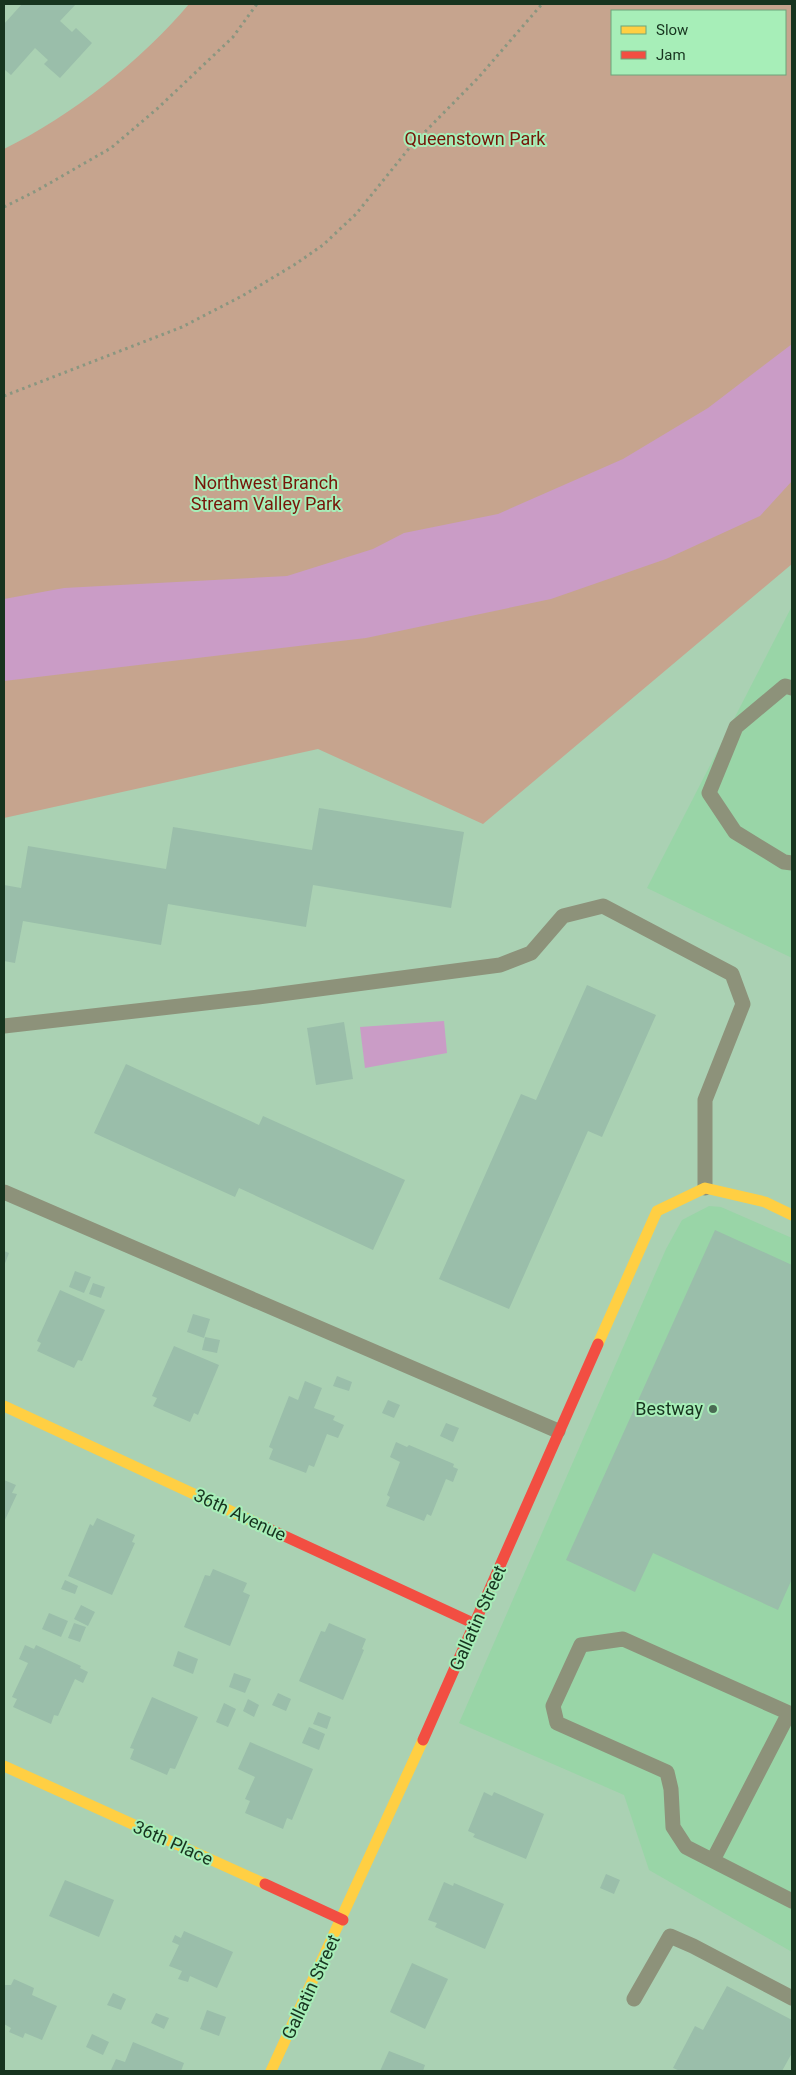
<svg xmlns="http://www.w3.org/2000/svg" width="796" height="2075" viewBox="0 0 796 2075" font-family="Roboto,sans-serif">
<rect width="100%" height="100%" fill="#aad1b3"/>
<g fill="#99d5a7">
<polygon points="792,606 792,958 647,888"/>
<polygon points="709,1206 721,1207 792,1238 792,1952 649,1870 624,1795 459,1723 666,1249 682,1220"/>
</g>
<path fill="#c6a48e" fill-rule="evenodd" d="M189 4H792V564L483 824 318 749 4 818V149C71 116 141 61 189 4ZM612 11H785V74H612Z"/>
<g fill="#ca9cc6">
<polygon points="792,344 792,481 760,516 666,559 551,599 366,638 4,681 4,599 64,588 287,576 373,549 404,533 498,514 623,459 708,408"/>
<polygon points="444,1021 447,1053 365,1068 360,1027"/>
</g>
<g fill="#9abeaa">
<polygon points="22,4 76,4 60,21 72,32 76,28 92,43 60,78 44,64 48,60 35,48 11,75 5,70 4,72 4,24"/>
<polygon points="319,808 464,832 451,908 313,885 306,927 168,904 161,945 23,921 15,963 4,961 4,885 21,888 28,846 166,869 173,827 312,850"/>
<polygon points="587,985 656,1015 602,1137 588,1131 509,1309 439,1279 521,1094 536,1100"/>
<polygon points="344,1022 353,1079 316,1085 307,1028"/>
<polygon points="126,1064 259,1125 263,1116 405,1180 373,1250 239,1188 235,1197 94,1133"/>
<polygon points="715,1230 792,1265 792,1579 778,1610 653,1553 635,1592 566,1560"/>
<polygon points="4,1251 9,1253 4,1266"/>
<polygon points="75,1271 91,1277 84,1293 69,1287"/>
<polygon points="93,1283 105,1287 101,1298 89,1294"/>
<polygon points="60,1290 105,1310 82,1361 78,1360 74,1368 37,1351 41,1343 37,1341"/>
<polygon points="193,1314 210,1319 204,1338 187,1332"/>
<polygon points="205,1337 220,1340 217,1353 202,1350"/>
<polygon points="174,1346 219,1365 198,1415 194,1413 190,1422 153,1406 157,1398 152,1396"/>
<polygon points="337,1376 352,1382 349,1391 333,1386"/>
<polygon points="305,1381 322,1388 314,1408 335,1416 333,1420 344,1425 338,1438 327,1434 314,1467 309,1465 306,1473 269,1459 273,1449 269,1447 289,1396 298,1400"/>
<polygon points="388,1400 400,1405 394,1418 382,1413"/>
<polygon points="446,1423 459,1428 453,1442 440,1436"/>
<polygon points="396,1442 407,1447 409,1445 454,1464 453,1467 458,1469 453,1482 446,1479 431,1516 427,1514 424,1521 386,1506 390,1497 387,1495 400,1462 390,1457"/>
<polygon points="4,1480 16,1485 12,1493 17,1494 4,1522"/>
<polygon points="97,1518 135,1535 132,1542 135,1543 112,1595 68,1576 90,1524 93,1526"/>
<polygon points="213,1569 247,1583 243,1592 250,1595 230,1646 184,1627 205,1575 210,1576"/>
<polygon points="65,1580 78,1586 75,1594 61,1589"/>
<polygon points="81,1605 95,1612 88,1626 74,1619"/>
<polygon points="49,1613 68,1621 61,1637 42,1629"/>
<polygon points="74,1623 86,1627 80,1642 68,1638"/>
<polygon points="329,1623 366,1639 362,1649 364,1650 343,1700 299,1681 321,1631 325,1632"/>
<polygon points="25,1645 34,1649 36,1645 81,1666 80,1668 88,1672 83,1683 75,1679 58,1716 54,1715 51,1724 13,1707 17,1699 12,1697 28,1663 19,1659"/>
<polygon points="178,1651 198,1659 193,1674 173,1666"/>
<polygon points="234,1673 251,1679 245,1693 229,1687"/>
<polygon points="278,1693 291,1699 286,1711 272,1705"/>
<polygon points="152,1697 198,1717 175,1769 170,1768 167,1775 130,1759 134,1749 130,1748"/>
<polygon points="248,1699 259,1705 254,1717 243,1711"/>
<polygon points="224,1703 236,1709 228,1727 216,1722"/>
<polygon points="318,1712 331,1717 327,1729 313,1724"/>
<polygon points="309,1727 325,1734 319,1750 302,1743"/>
<polygon points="250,1742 313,1769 292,1820 287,1818 283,1829 245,1813 250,1801 245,1799 255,1777 238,1769"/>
<polygon points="484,1792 492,1796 494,1792 544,1814 526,1859 473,1837 475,1834 468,1831"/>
<polygon points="606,1874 620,1880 614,1894 600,1888"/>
<polygon points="65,1880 114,1900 99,1937 49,1916"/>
<polygon points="444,1882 453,1886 454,1883 504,1904 485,1949 435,1927 437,1923 428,1920"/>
<polygon points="184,1931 233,1952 217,1988 190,1976 188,1982 178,1979 182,1971 169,1966 179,1945 172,1942 175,1935 181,1938"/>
<polygon points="412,1963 448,1979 425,2029 390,2012"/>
<polygon points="14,1979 34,1988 32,1995 57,2006 42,2040 25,2033 23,2038 9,2032 11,2028 4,2024 4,1985 11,1985"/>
<polygon points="727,1986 792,2020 792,2053 782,2071 680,2071 673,2068 695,2026 703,2030"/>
<polygon points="113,1993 126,1999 121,2010 107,2005"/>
<polygon points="207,2010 226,2017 219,2036 200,2029"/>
<polygon points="156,2013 169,2018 164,2029 151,2023"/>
<polygon points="92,2034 109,2042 103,2055 86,2047"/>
<polygon points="133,2042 184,2063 181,2071 111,2070 116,2059 125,2062"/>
<polygon points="389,2051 425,2065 423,2071 380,2071"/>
</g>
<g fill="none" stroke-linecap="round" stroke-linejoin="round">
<g stroke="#8a9680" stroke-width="3" stroke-dasharray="2.5 4" stroke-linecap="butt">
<polyline points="4,207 36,191 111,148 158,108 233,37 257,4"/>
<polyline points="4,396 182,327 242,296 294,265 323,245 356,214 411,146 478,78 542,4"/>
</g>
<g stroke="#8d927a" stroke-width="15">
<polyline points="792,688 785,686 736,727 709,793 735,832 784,862 792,863"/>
<polyline points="4,1026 258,997 500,965 531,953 563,916 603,906 732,974 743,1004 705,1100 705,1188"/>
<polyline points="4,1192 558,1431"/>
<polyline points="713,1860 789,1713 623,1639 581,1645 553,1706 557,1723 667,1772 671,1789 673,1827 686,1847 792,1901"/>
<polyline points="634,1999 670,1936 693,1946 792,1998"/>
</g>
<g stroke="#ffcf43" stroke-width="11">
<polyline points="598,1344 657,1211 705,1188 765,1202 792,1215"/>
<polyline points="4,1406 265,1527"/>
<polyline points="4,1766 265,1884"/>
<polyline points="271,2071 423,1740"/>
</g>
<g stroke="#f24e42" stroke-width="11">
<polyline points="265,1527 475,1624"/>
<polyline points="423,1740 598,1344"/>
<polyline points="265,1884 343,1920"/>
</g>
</g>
<circle fill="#4a6b53" stroke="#a7eeb8" stroke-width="2" cx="713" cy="1409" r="5"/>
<g text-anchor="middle" stroke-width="4" stroke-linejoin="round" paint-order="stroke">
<g font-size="18" fill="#761609" stroke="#a7eeb8">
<text x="475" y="145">Queenstown Park</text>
<text x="266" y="489">Northwest Branch<tspan x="266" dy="21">Stream Valley Park</tspan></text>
</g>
<g font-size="18" fill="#17341f" stroke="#a7eeb8" text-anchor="end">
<text x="703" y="1415">Bestway</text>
</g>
<g font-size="18" fill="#17341f" stroke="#a7eeb8">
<text transform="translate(240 1515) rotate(25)" y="6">36th Avenue</text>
<text transform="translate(478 1618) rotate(-66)" y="6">Gallatin Street</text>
<text transform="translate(173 1843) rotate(24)" y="6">36th Place</text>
<text transform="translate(311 1987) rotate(-65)" y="6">Gallatin Street</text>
</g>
</g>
<rect width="796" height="2075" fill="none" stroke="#17341f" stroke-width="10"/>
<rect x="611" y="10" width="175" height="65" fill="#a7eeb8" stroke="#6da47b"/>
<rect x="621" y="26" width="25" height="8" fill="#ffcf43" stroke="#6da47b"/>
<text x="656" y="35" font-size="15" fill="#17341f">Slow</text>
<rect x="621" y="51" width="25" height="8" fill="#f24e42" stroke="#6da47b"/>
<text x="656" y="60" font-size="15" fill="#17341f">Jam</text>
</svg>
